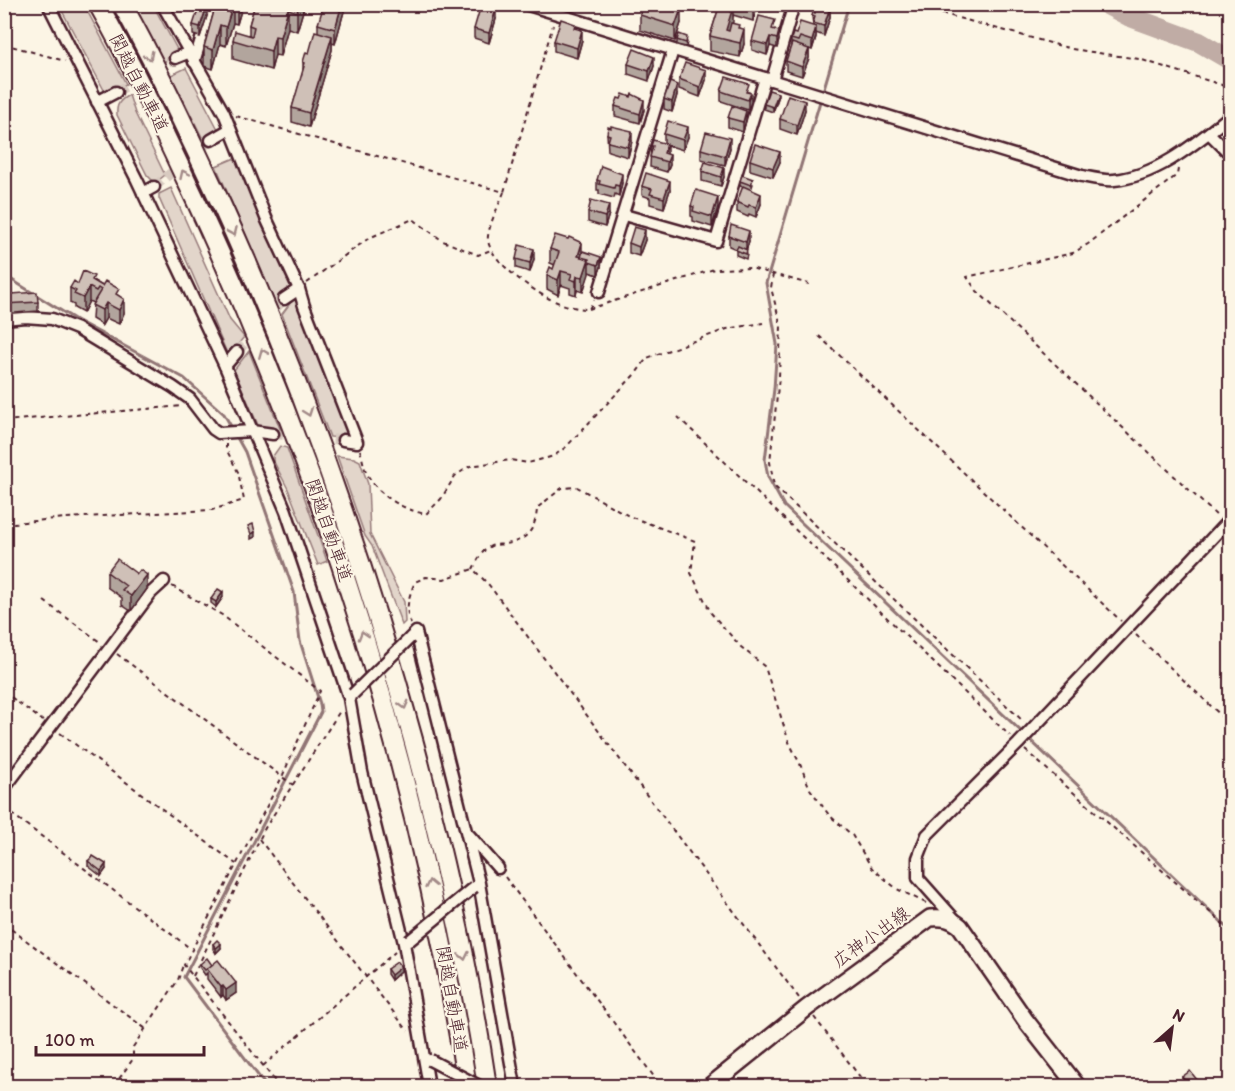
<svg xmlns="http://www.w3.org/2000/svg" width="1235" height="1091" viewBox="0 0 1235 1091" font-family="Itim,'Klee One',sans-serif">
<rect width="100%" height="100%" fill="#fcf5e5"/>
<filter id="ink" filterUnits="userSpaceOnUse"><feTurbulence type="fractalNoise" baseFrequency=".0167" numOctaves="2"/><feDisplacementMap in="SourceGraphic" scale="12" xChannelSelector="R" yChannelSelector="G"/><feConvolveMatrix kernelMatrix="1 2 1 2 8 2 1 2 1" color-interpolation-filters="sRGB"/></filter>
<g filter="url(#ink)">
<g fill="#e2d5ca" stroke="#967a7a" stroke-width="1.5">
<polygon points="59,5 84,5 126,84 110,93 104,90"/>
<polygon points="134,5 153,5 179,53 164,62"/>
<polygon points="186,68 219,131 205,143 171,75"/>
<path d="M129 95 135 113 165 175 155 183 147 175 117 115C116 104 120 100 129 95Z"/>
<polygon points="235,158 260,210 293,287 276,305 216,166"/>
<polygon points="171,188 230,320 244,337 230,354 227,353 159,198 159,194"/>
<polygon points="294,298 304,312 348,430 347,435 343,438 330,437 282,314"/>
<polygon points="249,351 281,431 258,425 234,370"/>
<polygon points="280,446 287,448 327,561 318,565 288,489 273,460 273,456"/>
<polygon points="337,456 354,458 360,461 368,484 370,534 404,602 405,622 402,625 372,546 365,536"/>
</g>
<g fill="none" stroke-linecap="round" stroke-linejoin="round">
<g stroke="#917474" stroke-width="3">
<polyline points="849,4 766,283 777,344 774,389 765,460 768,477 784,506 1230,930"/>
<polyline points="4,275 76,320 184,378 224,414 232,428"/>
<polyline points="235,434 245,452 294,592 300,641 320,704 321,712 184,977 266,1086"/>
</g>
<polyline stroke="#c0aca5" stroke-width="20" points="1105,4 1128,16 1199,42 1230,60"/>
<g stroke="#d8cac0" stroke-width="10" stroke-dasharray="10 5" stroke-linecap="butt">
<polyline points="116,92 175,58"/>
<polyline points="154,187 211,140"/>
<polyline points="237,352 284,299"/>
<polyline points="273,434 343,440"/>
</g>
<g stroke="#4a1f2b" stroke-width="15">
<g id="minor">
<polyline points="48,4 137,180 225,366 286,511 349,698 362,772 404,943 429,1086"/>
<polyline points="162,4 224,113 266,218 299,289 304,306 357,442 343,440"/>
<path d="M525 4 1082 176C1092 178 1104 181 1114 180 1158 176 1197 142 1230 116"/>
<polyline points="175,58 190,52"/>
<polyline points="194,62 212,4"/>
<polyline points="772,80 794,4"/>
<polyline points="97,102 116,92"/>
<polyline points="1209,133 1230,154"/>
<polyline points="211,140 230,129"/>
<polyline points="143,193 154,187"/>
<polyline points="624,215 716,241 765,78"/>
<polyline points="599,292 673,50"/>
<polyline points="284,299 299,289"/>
<polyline points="4,319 25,317 52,319 77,329 173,387 190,399 213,429 219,433 252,431 273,434"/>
<polyline points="225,366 237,352"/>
<polyline points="410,638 416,632 479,883 515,1086"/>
<polyline points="4,789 151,593 164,581"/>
<polyline points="469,835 498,868"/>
<polyline points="958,923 918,878 918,858 927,835 1018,744 1230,519"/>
</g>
</g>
<g stroke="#4a1f2b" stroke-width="20">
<path id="secondary" d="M710 1086 807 1008 930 918C943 917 950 918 960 926L1026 1021 1077 1086"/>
</g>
<g stroke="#4a1f2b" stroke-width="22">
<g id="motorway">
<path d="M98 4C134 68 165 135 196 201 327 482 420 780 467 1086"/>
<path d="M122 4C159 70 190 138 222 206 301 379 364 559 414 743 444 856 470 971 487 1086"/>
</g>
</g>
<g stroke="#4a1f2b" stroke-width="2" stroke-dasharray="4.5 4.5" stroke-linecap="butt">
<polyline points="907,4 1072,49 1139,59 1222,85 1230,93"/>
<polyline points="4,44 65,61"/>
<polyline points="236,116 504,192 553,25"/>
<polyline points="1178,169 1177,175 1088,244 1073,253 967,277 977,291 1217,516"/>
<path d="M504 192C499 205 490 222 488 236 485 258 531 289 548 298 560 304 575 309 589 309L594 300"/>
<polyline points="773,274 771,288 781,326 779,377 770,462 774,486 1024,722"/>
<polyline points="307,283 369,238 413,219 443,241 478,255 491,250"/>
<polyline points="589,309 714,269 751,268 809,284"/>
<polyline points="819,336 1121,621"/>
<polyline points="678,417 1010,736"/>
<polyline points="4,421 183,406"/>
<path d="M360 450C362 456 363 463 365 469 374 493 402 510 426 514L441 499 455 476 470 466 510 460 528 463 554 456 566 447 637 372 647 358 727 329 763 323"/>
<polyline points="4,524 65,518 212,510 244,500 238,472 226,449 226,442"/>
<path d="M473 569C477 561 482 550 491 546 495 544 501 545 505 544 527 541 536 529 537 508L562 488 577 487 629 516 695 541 691 573 711 613 741 647 765 667 789 742 800 764 810 789 829 815 852 835 872 868 897 889 926 903"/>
<polyline points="172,586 222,615 320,691 282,777 184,965 279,1086"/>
<polyline points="44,601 100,642"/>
<path d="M411 624C404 610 409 596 415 582L426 577 444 579 473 569 489 585 799 998"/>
<polyline points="1136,635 1230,724"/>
<polyline points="117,654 293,785"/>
<polyline points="4,692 43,721"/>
<polyline points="60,733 236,864"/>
<polyline points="1025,750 1230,930"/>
<polyline points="4,808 191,949"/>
<polyline points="259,839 408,1031"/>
<polyline points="505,877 661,1086"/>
<polyline points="4,924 146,1029"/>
<polyline points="193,976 265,828 340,711"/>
<polyline points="814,1017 867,1086"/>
<polyline points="263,1066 395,952"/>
<polyline points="114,1086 133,1059 133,1047 178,980 183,965"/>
</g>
<use href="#minor" stroke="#fcf5e5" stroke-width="10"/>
<use href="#secondary" stroke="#fcf5e5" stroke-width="15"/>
<use href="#motorway" stroke="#fcf5e5" stroke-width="18"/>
<g stroke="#4a1f2b" stroke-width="15" stroke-linecap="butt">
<g id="minor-bridge">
<polyline points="353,694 410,638"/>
<polyline points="409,941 474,887"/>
<polyline points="430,1060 479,1086"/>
</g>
</g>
<use href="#minor-bridge" stroke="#fcf5e5" stroke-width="10"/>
</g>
<g fill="#b2a59d" stroke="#4a1f2b" stroke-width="1.5">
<polygon points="216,4 245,4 244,8 242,7 237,24 233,23 226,46 220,44 213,69 204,66 204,47"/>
<polygon points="255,4 305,4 297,31 288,28 280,56 275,55 271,70 233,59 233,40 249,35 249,25"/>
<polygon points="346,4 335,44 332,43 332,50 309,127 292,122 292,108 303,72 303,62 309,53 318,32 318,24"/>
<polygon points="640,4 673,7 681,23 675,41 640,30"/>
<polygon points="720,4 758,4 753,21 733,15 732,23 739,28 744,44 740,57 710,51 710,36"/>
<polygon points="817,4 832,4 830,9 830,17 824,36 816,33 816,37 812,50 809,49 809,58 802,76 786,71 786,61 791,47 791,39 796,34 813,26 812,16 815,13"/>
<polygon points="207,16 200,37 193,35 193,25"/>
<polygon points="496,19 489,43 474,38 474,29"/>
<polygon points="575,28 582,40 577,58 554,51 554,41"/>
<polygon points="775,29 779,40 777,48 770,46 767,55 752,50 752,41"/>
<polygon points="677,40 687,42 686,47 677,45"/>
<polygon points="628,64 654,66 649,81 628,74"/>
<polygon points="679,79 706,80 700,97 679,89"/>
<polygon points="721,91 749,92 751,102 748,110 721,101"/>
<polygon points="677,95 672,112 664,109 664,99"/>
<polygon points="778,98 773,112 764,109 764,104"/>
<polygon points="615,106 644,110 640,123 615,116"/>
<polygon points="805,110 797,135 780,129 780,119"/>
<polygon points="728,118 746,120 743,132 728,127"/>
<polygon points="607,134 632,141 628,157 608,151"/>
<polygon points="664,134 688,137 683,150 667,145 667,154 670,165 667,172 650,167 651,146 664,143"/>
<polygon points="730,148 725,165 701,159 701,149"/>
<polygon points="750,160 780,162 773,177 750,170"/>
<polygon points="702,171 724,177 721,186 702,181"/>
<polygon points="597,180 622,183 619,196 615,194 614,198 599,194 599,190 597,190"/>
<polygon points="740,181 753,184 751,190 761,204 756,217 749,214 748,217 737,212 737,202 743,187 740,186"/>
<polygon points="642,186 670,190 664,208 650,204 650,198 642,195"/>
<polygon points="691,206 718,207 712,227 693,221 693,217 691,216"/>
<polygon points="588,212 609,214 605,227 588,222"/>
<polygon points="729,236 749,241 746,249 747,255 746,259 736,255 736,249 729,246"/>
<polygon points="645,240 639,256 629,253 629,243"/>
<polygon points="550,249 582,252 601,267 598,275 589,272 583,292 577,290 576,295 570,293 570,288 561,285 558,295 547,289 547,275 553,269 555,265 550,263"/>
<polygon points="516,259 534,259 530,272 516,268"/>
<polygon points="4,276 12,294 38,302 38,311 4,314"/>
<polygon points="94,281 119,296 124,313 119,324 106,318 102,325 92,319 93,303 89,301 83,313 74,308 74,305 70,303 70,288 78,284"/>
<polygon points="4,325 6,344 9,358 9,372 4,373"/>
<polygon points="107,572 147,589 131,611 122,605 122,598 107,587"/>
<polygon points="223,597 216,607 211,603 211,599"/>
<polygon points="88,861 106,869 101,876 88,866"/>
<polygon points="213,944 221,948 216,953 213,949"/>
<polygon points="200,964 212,965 236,993 226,1000 223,995 221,997 207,979 207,973 205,975 200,968"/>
<polygon points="387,969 401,971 391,980 387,974"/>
<polygon points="1182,1077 1202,1086 1182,1085"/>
</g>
<g fill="#918680" stroke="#4a1f2b" stroke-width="1.5">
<polygon points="233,4 233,23 226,46 226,27"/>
<polygon points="237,4 242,4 242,7 237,24"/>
<polygon points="299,4 305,4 297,31 297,12"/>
<polygon points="342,4 346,4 335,44 335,29"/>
<polygon points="731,4 732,4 732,9 733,7 733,22 727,40 726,30"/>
<polygon points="754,4 758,4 753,21 753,7"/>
<polygon points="830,4 832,4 830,9 830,17 824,36 824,26 830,8"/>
<polygon points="207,6 207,16 200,37 200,27"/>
<polygon points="288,9 288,28 280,56 280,37"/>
<polygon points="496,9 496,19 489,43 489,33"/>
<polygon points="681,9 681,23 675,41 675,26"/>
<polygon points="220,25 220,44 213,69 213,50"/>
<polygon points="816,27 816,37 812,50 812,41"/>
<polygon points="744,29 744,44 740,57 740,43"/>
<polygon points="582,30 582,40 577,58 577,48"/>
<polygon points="779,31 779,40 777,48 777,39"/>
<polygon points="275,36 275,55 271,70 271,51"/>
<polygon points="332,36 332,50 309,127 309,113"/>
<polygon points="770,37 770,46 767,55 767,45"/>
<polygon points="809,49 809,58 802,76 802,67"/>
<polygon points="654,57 654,66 649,81 649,71"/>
<polygon points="706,70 706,80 700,97 700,87"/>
<polygon points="677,85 677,95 672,112 672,102"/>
<polygon points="751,93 751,102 748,110 748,100"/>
<polygon points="778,93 778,98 773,112 773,107"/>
<polygon points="644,100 644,110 640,123 640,114"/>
<polygon points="805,101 805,110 797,135 797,125"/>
<polygon points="746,111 746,120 743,132 743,122"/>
<polygon points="688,127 688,137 683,150 683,140"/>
<polygon points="632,131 632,141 628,157 628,147"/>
<polygon points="730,138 730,148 725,165 725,156"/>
<polygon points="780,152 780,162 773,177 773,168"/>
<polygon points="670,155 670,165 667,172 667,162"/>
<polygon points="724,168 724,177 721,186 721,177"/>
<polygon points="622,174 622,183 619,196 619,186"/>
<polygon points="670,181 670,190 664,208 664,198"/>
<polygon points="761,194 761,204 756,217 756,207"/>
<polygon points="718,197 718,207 712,227 712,217"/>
<polygon points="609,205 609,214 605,227 605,217"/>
<polygon points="645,230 645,240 639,256 639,247"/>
<polygon points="749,231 749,241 746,252 746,242"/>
<polygon points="582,243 582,258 578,256"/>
<polygon points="534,249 534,259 530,272 530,263"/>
<polygon points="601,257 601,267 598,275 598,265"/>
<polygon points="589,259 589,274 583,292 583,277"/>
<polygon points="561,271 561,285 558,295 558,280"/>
<polygon points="577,276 577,290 576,295 576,281"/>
<polygon points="89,287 89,301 83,313 83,298"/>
<polygon points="124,299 124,313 119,324 119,310"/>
<polygon points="106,303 106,318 102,325 102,310"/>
<polygon points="255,532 255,537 251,539 251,534"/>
<polygon points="147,575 147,589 131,611 131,596"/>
<polygon points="223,592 223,597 216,607 216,602"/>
<polygon points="106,864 106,869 101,876 101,871"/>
<polygon points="221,944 221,948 216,953 216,948"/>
<polygon points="401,967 401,971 391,980 391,975"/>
<polygon points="236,983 236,993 226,1000 226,990"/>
<polygon points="223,986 223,995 221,997 221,987"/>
</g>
<g fill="#cfc0b7" stroke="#4a1f2b" stroke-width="1.5">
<polygon points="200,4 207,6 200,27 193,25"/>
<polygon points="216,4 233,4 226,27 220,25 213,50 204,47"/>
<polygon points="255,4 299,4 297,12 288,9 280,37 275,36 271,51 233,40 235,31 252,36 254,27 249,25"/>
<polygon points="324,4 342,4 335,29 318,24"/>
<polygon points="640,4 666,4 681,9 675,26 640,15 642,6 639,5"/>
<polygon points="720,4 731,4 731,6 733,7 726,30 729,31 731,23 739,25 738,28 744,29 740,43 710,36"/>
<polygon points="817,4 822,4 830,7 824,26 813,23 815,17 812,16 813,12 815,13"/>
<polygon points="481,5 496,9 489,33 474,29"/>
<polygon points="759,16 775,20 772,29 779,31 777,39 770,37 767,45 752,41"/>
<polygon points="561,19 575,24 574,28 582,30 577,48 554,41"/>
<polygon points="800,22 816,27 812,41 800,37 798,41 791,39 793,33 796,34"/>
<polygon points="315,31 332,36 309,113 292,108 305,63 303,62 306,52 309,53"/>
<polygon points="679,34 687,37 686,43 677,40"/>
<polygon points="792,43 809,49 802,67 786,61"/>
<polygon points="634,49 654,57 649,71 628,64"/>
<polygon points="685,63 706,70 700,87 679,79"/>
<polygon points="726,77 749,84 746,92 751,93 748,100 721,91"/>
<polygon points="670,82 677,85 672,102 664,99"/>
<polygon points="769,90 778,93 773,107 764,104"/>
<polygon points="623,94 631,97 632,94 644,100 640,114 615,106 618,98 621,99"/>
<polygon points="788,95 805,101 797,125 780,119"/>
<polygon points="732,106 746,111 743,122 728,118"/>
<polygon points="668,121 688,127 683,140 664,134"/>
<polygon points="611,126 632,131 628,147 608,142 610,135 607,134 608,127 611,128"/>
<polygon points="706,132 730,138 725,156 701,149"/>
<polygon points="653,140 667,144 664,153 670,155 667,162 650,157 653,146 651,146"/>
<polygon points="755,144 780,152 773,168 750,160"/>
<polygon points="705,162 724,168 721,177 702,171"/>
<polygon points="601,166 622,174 619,186 615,185 614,188 599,184 600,181 597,180"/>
<polygon points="646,173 670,181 664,198 650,194 652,189 642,186"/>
<polygon points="742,175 753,179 751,185 740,181"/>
<polygon points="743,186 761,194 756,207 749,205 748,207 737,202"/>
<polygon points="696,190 718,197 712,217 693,211 694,207 691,206"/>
<polygon points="591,200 609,205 605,217 588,212"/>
<polygon points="731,225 749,231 746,242 729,236"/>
<polygon points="634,227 645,230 639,247 629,243"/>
<polygon points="555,235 568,239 569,237 582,243 578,256 589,259 583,277 577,276 576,281 570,279 572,274 561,271 558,280 547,275 550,267 553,269 559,252 550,249"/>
<polygon points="519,245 534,249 530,263 516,259"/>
<polygon points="738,246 747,250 746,254 736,250"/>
<polygon points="583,251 601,257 598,265 589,262 589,259 581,257"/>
<polygon points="83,271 94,276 92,280 102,286 105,281 119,289 116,294 124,299 119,310 106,303 102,310 92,305 101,290 98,288 96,291 89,287 83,298 74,294 76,291 70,288 74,281 78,284"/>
<polygon points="11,275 12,294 37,292 38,302 4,304 4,276"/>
<polygon points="4,339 5,339 9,358 4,359"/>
<polygon points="253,524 255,532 251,534 248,526"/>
<polygon points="117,559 137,574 140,570 147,575 131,596 122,590 126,586 107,572"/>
<polygon points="218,589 223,592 216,602 211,599"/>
<polygon points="93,856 106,864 101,871 88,861"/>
<polygon points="217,940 221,944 216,948 213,944"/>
<polygon points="207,958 212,965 205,970 200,964"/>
<polygon points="218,960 236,983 226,990 223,986 221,987 207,969"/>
<polygon points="397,962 401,967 391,975 387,969"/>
<polygon points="1190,1071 1202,1086 1180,1086 1186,1082 1182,1077"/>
</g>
<defs><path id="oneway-chevron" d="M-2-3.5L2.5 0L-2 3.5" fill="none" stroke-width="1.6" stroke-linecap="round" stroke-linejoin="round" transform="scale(1.5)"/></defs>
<g stroke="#a38a88">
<use href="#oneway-chevron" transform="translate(149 56) rotate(63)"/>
<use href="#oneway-chevron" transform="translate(184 174) rotate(-115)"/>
<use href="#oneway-chevron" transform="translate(233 232) rotate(66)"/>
<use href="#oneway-chevron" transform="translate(263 353) rotate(-112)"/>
<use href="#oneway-chevron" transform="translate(308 412) rotate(70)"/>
<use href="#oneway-chevron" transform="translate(363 635) rotate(-107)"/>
<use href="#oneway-chevron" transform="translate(404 705) rotate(75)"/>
<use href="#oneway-chevron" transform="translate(430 884) rotate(-102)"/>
<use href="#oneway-chevron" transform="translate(464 956) rotate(78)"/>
</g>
</g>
<g text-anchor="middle" stroke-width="4.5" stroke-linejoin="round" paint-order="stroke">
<g font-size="18" fill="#4a1f2b" stroke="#fcf5e5">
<text transform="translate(139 83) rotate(63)" y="6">関越自動車道</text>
<text transform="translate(329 530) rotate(71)" y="6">関越自動車道</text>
<text transform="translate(871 937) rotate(-36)" y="6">広神小出線</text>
<text transform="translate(452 999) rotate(80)" y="6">関越自動車道</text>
</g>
</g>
<rect width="1235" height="1091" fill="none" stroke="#fcf5e5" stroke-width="24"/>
<rect x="12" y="12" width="1211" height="1067" fill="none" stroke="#4a1f2b" stroke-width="2" filter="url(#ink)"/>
<g transform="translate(1172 1028) rotate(28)" stroke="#fcf5e5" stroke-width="4.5" paint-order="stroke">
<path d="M0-4.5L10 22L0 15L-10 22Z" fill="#4a1f2b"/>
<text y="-9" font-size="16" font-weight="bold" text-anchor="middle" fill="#4a1f2b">N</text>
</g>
<path d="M36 1046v9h168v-9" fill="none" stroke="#4a1f2b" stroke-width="3"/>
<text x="45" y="1046" font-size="18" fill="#4a1f2b" stroke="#fcf5e5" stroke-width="4.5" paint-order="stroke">100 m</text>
</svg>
